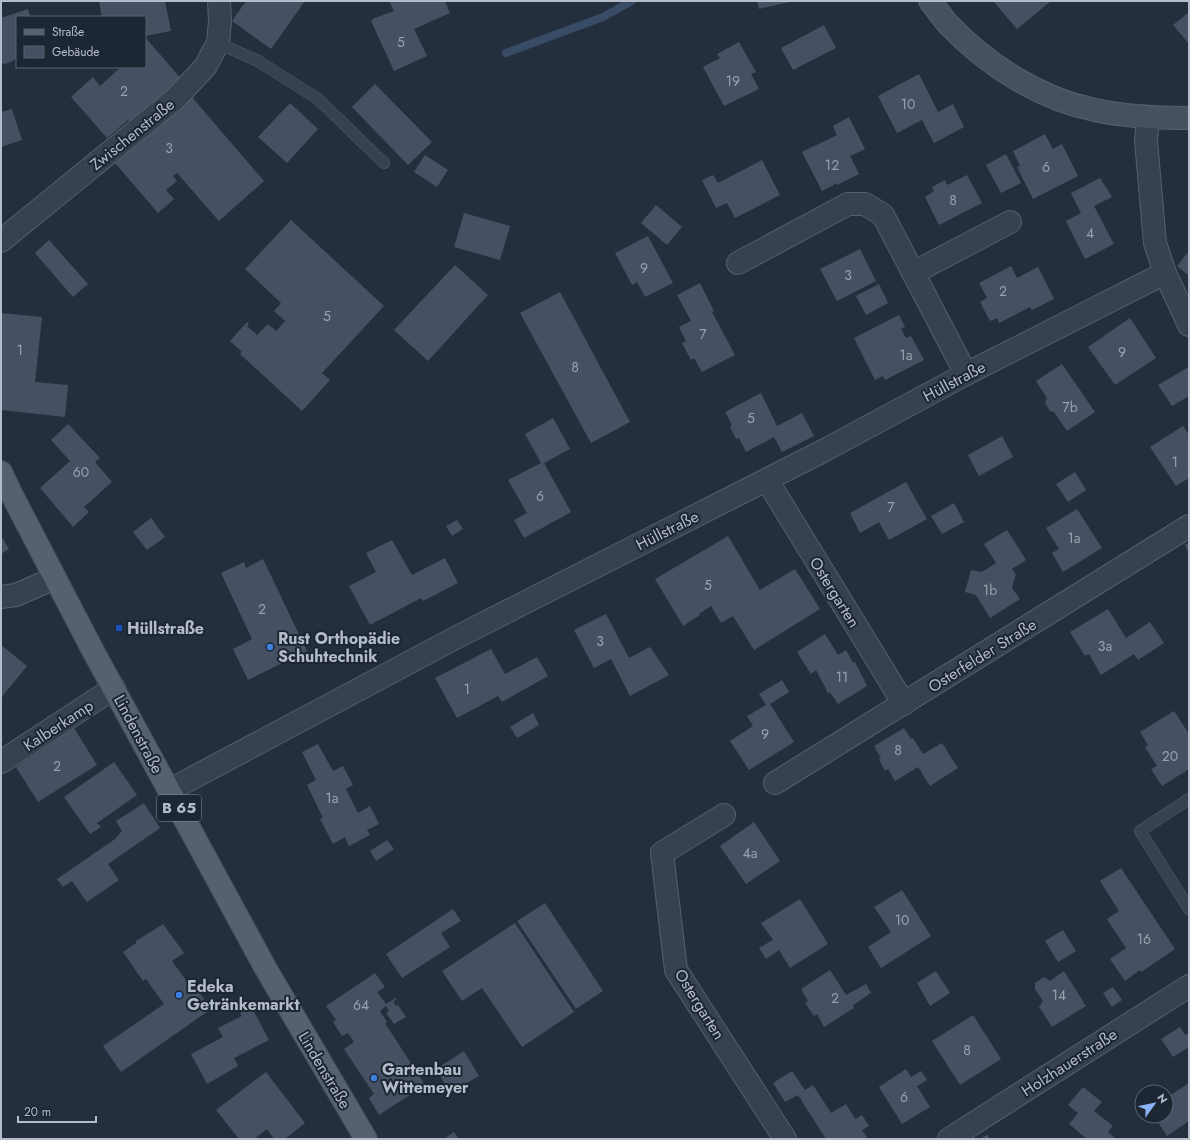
<svg xmlns="http://www.w3.org/2000/svg" width="1190" height="1140" viewBox="0 0 1190 1140" font-family="Jost,sans-serif">
<rect width="100%" height="100%" fill="#242f3e"/>
<g fill="none" stroke-linecap="round" stroke-linejoin="round">
<polyline stroke="#394c67" stroke-width="8" points="506,53 603,17 632,1"/>
</g>
<g fill="#455162">
<polygon points="99,1 165,1 171,31 145,36 145,17 102,17"/>
<polygon points="246,1 305,1 271,49 232,21"/>
<polygon points="389,1 445,1 450,13 414,29 427,56 394,71 371,21 373,21 372,19 394,11"/>
<polygon points="757,1 790,1 790,2 759,9"/>
<polygon points="993,1 1051,1 1017,29"/>
<polygon points="28,9 30,17 17,17 17,58 11,62 5,64 1,63 1,18"/>
<polygon points="1189,12 1189,44 1173,25"/>
<polygon points="824,25 836,48 793,70 781,48"/>
<polygon points="145,37 183,81 133,125 128,120 107,138 71,97 93,77 100,86 121,67 145,67"/>
<polygon points="739,42 756,72 751,74 759,89 724,106 703,67 720,58 717,54"/>
<polygon points="919,74 938,112 953,104 964,127 934,143 922,120 897,133 878,96"/>
<polygon points="375,84 432,142 408,165 352,107"/>
<polygon points="191,96 264,181 219,221 177,173 173,176 177,181 166,190 174,199 158,213 115,163"/>
<polygon points="290,103 318,129 287,163 258,137"/>
<polygon points="12,109 22,140 1,147 1,112"/>
<polygon points="849,117 865,149 850,156 859,174 837,185 837,183 822,191 802,152 837,135 833,126"/>
<polygon points="1045,134 1053,149 1062,144 1078,176 1033,199 1017,167 1020,166 1013,151"/>
<polygon points="1006,154 1021,183 1001,193 986,165"/>
<polygon points="425,155 448,170 437,187 414,172"/>
<polygon points="762,160 780,195 735,218 727,203 716,208 702,180 713,175 718,183"/>
<polygon points="967,175 982,203 939,225 925,197 934,191 932,187 945,180 947,185"/>
<polygon points="1100,178 1112,197 1094,206 1114,244 1085,259 1066,221 1081,213 1071,193"/>
<polygon points="656,205 682,227 667,245 641,223"/>
<polygon points="464,213 510,226 500,260 454,247"/>
<polygon points="291,220 384,306 322,373 330,380 302,411 240,354 242,352 230,341 247,322 249,324 247,326 257,335 268,324 276,331 285,321 274,311 281,303 245,269"/>
<polygon points="648,236 673,283 645,297 637,282 632,285 615,253"/>
<polygon points="49,240 88,284 73,297 35,253"/>
<polygon points="860,249 876,281 837,301 820,269"/>
<polygon points="1189,251 1189,276 1177,266"/>
<polygon points="455,265 488,295 428,361 394,330"/>
<polygon points="1011,266 1017,278 1038,267 1054,299 1032,310 1030,307 999,323 997,318 990,321 980,302 987,298 979,283"/>
<polygon points="700,283 714,311 712,312 735,355 702,372 694,358 691,360 682,343 686,341 679,327 691,321 677,295"/>
<polygon points="879,284 888,303 866,315 856,296"/>
<polygon points="560,292 630,422 591,443 520,313"/>
<polygon points="1,313 42,317 35,382 68,385 65,417 1,410"/>
<polygon points="899,315 905,327 901,329 906,338 911,336 924,360 885,380 883,376 875,380 854,338"/>
<polygon points="1130,318 1156,358 1115,385 1088,347"/>
<polygon points="1062,364 1095,412 1067,431 1054,412 1050,411 1045,403 1047,398 1036,381"/>
<polygon points="1189,367 1189,396 1172,406 1158,385"/>
<polygon points="761,393 777,426 802,413 814,436 782,452 774,437 746,452 739,438 736,439 730,427 732,425 725,412"/>
<polygon points="553,418 570,449 544,463 571,512 524,538 514,520 527,513 508,480 541,463 525,434"/>
<polygon points="68,424 100,458 95,462 112,482 84,507 89,512 73,527 40,488 70,461 51,440"/>
<polygon points="1183,426 1189,435 1189,478 1176,486 1150,447"/>
<polygon points="1002,436 1013,457 979,476 968,455"/>
<polygon points="1075,472 1086,490 1068,502 1056,484"/>
<polygon points="906,482 927,519 889,540 879,522 860,533 850,513"/>
<polygon points="954,503 964,522 942,534 931,516"/>
<polygon points="1077,509 1102,548 1063,572 1052,553 1059,549 1046,528"/>
<polygon points="151,518 165,537 147,550 133,532"/>
<polygon points="457,520 463,529 452,536 446,526"/>
<polygon points="1007,530 1026,560 1012,569 1016,574 1012,588 1020,599 990,618 976,595 965,592 971,570 982,572 996,563 984,544"/>
<polygon points="1,536 9,549 1,554"/>
<polygon points="728,536 760,590 795,569 820,609 754,650 733,616 721,623 711,606 699,614 700,615 683,626 655,579"/>
<polygon points="392,540 412,575 445,558 458,583 423,601 421,598 370,625 349,586 376,572 366,553"/>
<polygon points="1189,543 1189,553 1185,545"/>
<polygon points="263,559 307,651 248,680 233,649 252,639 221,573 244,562 246,568"/>
<polygon points="1108,609 1126,638 1150,622 1164,643 1138,660 1134,654 1101,675 1089,654 1085,656 1070,632"/>
<polygon points="606,614 629,658 650,647 669,675 630,696 611,659 594,668 574,630"/>
<polygon points="825,634 838,655 846,650 853,663 855,662 867,686 838,704 830,692 828,693 816,670 811,674 797,652"/>
<polygon points="1,645 27,666 1,698"/>
<polygon points="491,649 505,674 537,657 548,676 502,702 498,696 457,718 435,678"/>
<polygon points="782,680 789,692 770,704 794,742 749,770 730,741 753,726 747,716 766,705 759,694"/>
<polygon points="1174,711 1189,734 1189,769 1162,786 1151,769 1157,766 1145,747 1148,745 1140,732"/>
<polygon points="533,713 539,725 517,738 510,727"/>
<polygon points="74,728 97,765 38,802 16,767"/>
<polygon points="904,728 911,739 913,738 923,754 942,743 958,768 930,786 918,767 895,781 888,769 885,771 879,759 881,758 874,746"/>
<polygon points="318,744 333,771 343,766 353,785 346,789 358,813 370,806 379,824 367,830 370,835 349,846 345,837 333,844 320,819 323,818 307,785 316,780 302,752"/>
<polygon points="114,762 137,795 97,823 101,827 90,834 64,797"/>
<polygon points="144,803 160,828 108,864 119,880 87,902 72,881 63,887 57,879 115,839 122,831 116,821"/>
<polygon points="754,822 780,861 746,884 720,846"/>
<polygon points="387,840 394,849 376,861 370,851"/>
<polygon points="1121,868 1175,949 1141,972 1140,970 1125,981 1110,959 1126,948 1107,919 1119,911 1100,881"/>
<polygon points="902,890 931,936 881,968 868,947 891,932 874,907"/>
<polygon points="800,899 828,944 790,968 779,950 766,959 759,948 773,940 761,923"/>
<polygon points="545,903 603,991 576,1009 517,921"/>
<polygon points="453,909 461,921 441,933 450,947 402,978 386,954"/>
<polygon points="515,923 574,1012 522,1047 482,988 462,1001 442,971"/>
<polygon points="163,924 184,953 172,961 190,986 193,984 211,1009 121,1072 103,1046 164,1004 146,979 143,981 123,952 136,943 136,941"/>
<polygon points="1063,930 1076,951 1058,962 1045,941"/>
<polygon points="830,970 846,995 866,984 871,993 853,1005 854,1008 824,1027 817,1014 814,1016 805,1003 808,1001 801,989"/>
<polygon points="936,971 950,993 930,1006 917,983"/>
<polygon points="1064,971 1086,1006 1052,1027 1039,1007 1043,1001 1035,989 1035,983 1044,977 1050,981"/>
<polygon points="375,973 385,987 377,992 386,1004 396,998 397,999 393,1002 396,1006 398,1005 406,1017 394,1024 386,1013 389,1011 386,1006 380,1011 387,1022 385,1023 425,1085 379,1115 369,1098 374,1094 344,1049 354,1042 348,1033 342,1036 333,1022 336,1020 326,1006"/>
<polygon points="1113,987 1122,1000 1112,1007 1103,993"/>
<polygon points="251,1006 269,1040 234,1058 238,1066 207,1084 191,1054 223,1037 218,1028 242,1016 240,1013"/>
<polygon points="973,1015 1001,1059 960,1085 932,1041"/>
<polygon points="1180,1027 1185,1035 1189,1033 1189,1047 1173,1057 1161,1039"/>
<polygon points="464,1051 479,1076 450,1093 436,1069"/>
<polygon points="906,1069 911,1077 921,1071 927,1080 917,1086 930,1107 902,1124 879,1087"/>
<polygon points="792,1071 805,1090 813,1085 831,1113 846,1104 855,1119 862,1115 869,1126 862,1130 868,1139 826,1139 798,1095 785,1102 773,1083"/>
<polygon points="266,1072 305,1123 285,1139 274,1139 267,1129 254,1139 239,1139 216,1110"/>
<polygon points="1189,1083 1189,1121 1167,1136 1154,1116 1166,1116 1166,1098"/>
<polygon points="1083,1087 1102,1102 1094,1111 1113,1126 1108,1132 1116,1139 1087,1139 1069,1124 1078,1113 1068,1105"/>
<polygon points="454,1132 459,1139 444,1139"/>
<polygon points="987,1135 990,1139 980,1139"/>
</g>
<g fill="none" stroke-linecap="round" stroke-linejoin="round">
<g stroke="#565f6c" stroke-width="12">
<g id="service">
<polyline points="218,43 258,61 318,99 384,163"/>
<polyline points="1189,799 1140,831 1189,909"/>
</g>
</g>
<g stroke="#565f6c" stroke-width="24">
<g id="minor">
<polyline points="1148,118 1146,141 1155,243 1165,273 1189,325"/>
<polyline points="1,241 175,99 205,67 218,43 220,21 219,1"/>
<polyline points="738,263 848,204 865,204 883,215 966,374"/>
<polyline points="913,273 1010,222"/>
<polyline points="767,480 904,704"/>
<polyline points="1,597 16,595 55,578"/>
<polyline points="1,762 114,688"/>
<polyline points="775,783 1189,526"/>
<polyline points="170,790 459,636 825,450 966,374 1165,273"/>
<polyline points="724,815 662,853 676,970 785,1139"/>
<polyline points="949,1139 1189,986"/>
</g>
</g>
<g stroke="#565f6c" stroke-width="24">
<path id="secondary" d="M930 1C937 9 942 18 949 25 987 65 1040 99 1095 110 1126 117 1157 118 1189 118"/>
</g>
<g stroke="#414a57" stroke-width="24">
<polyline id="primary" points="1,472 12,495 91,647 266,969 366,1139"/>
</g>
<use href="#service" stroke="#38414e" stroke-width="11"/>
<use href="#minor" stroke="#38414e" stroke-width="22"/>
<use href="#secondary" stroke="#465061" stroke-width="22"/>
<use href="#primary" stroke="#56606e" stroke-width="22"/>
</g>
<rect fill="#1a4fb4" stroke="#1d2633" stroke-width="1.5" x="115" y="624" width="8" height="8" rx="2"/>
<g fill="#3f7fe0" stroke="#1d2633" stroke-width="1.5">
<circle cx="270" cy="647" r="4"/>
<circle cx="179" cy="995" r="4"/>
<circle cx="374" cy="1078" r="4"/>
</g>
<g text-anchor="middle" stroke-width="4" stroke-linejoin="round" paint-order="stroke">
<g font-size="14" fill="#98a1af">
<text x="401" y="47">5</text>
<text x="733" y="86">19</text>
<text x="124" y="96">2</text>
<text x="908" y="109">10</text>
<text x="169" y="153">3</text>
<text x="832" y="170">12</text>
<text x="1046" y="172">6</text>
<text x="953" y="205">8</text>
<text x="1090" y="238">4</text>
<text x="644" y="273">9</text>
<text x="848" y="280">3</text>
<text x="1003" y="296">2</text>
<text x="327" y="321">5</text>
<text x="703" y="339">7</text>
<text x="20" y="355">1</text>
<text x="1122" y="357">9</text>
<text x="906" y="360">1a</text>
<text x="575" y="372">8</text>
<text x="1070" y="412">7b</text>
<text x="751" y="423">5</text>
<text x="1175" y="467">1</text>
<text x="81" y="477">60</text>
<text x="540" y="501">6</text>
<text x="891" y="512">7</text>
<text x="1074" y="543">1a</text>
<text x="708" y="590">5</text>
<text x="990" y="595">1b</text>
<text x="262" y="614">2</text>
<text x="600" y="646">3</text>
<text x="1105" y="651">3a</text>
<text x="842" y="682">11</text>
<text x="467" y="694">1</text>
<text x="765" y="739">9</text>
<text x="898" y="755">8</text>
<text x="1170" y="761">20</text>
<text x="57" y="771">2</text>
<text x="332" y="803">1a</text>
<text x="750" y="858">4a</text>
<text x="902" y="925">10</text>
<text x="1144" y="944">16</text>
<text x="1059" y="1000">14</text>
<text x="835" y="1003">2</text>
<text x="361" y="1010">64</text>
<text x="967" y="1055">8</text>
<text x="904" y="1102">6</text>
</g>
<rect fill="#1d2633" stroke="#878f9c" stroke-width="1" x="157" y="795" width="44" height="26" rx="3"/>
<g font-size="15" font-weight="bold" fill="#b4bcc9">
<text x="179" y="813">B 65</text>
</g>
<g font-size="16" fill="#b4bcc9" stroke="#1d2633">
<text transform="translate(132 134) rotate(-39)" y="6">Zwischenstraße</text>
<text transform="translate(954 381) rotate(-28)" y="6">Hüllstraße</text>
<text transform="translate(667 530) rotate(-27)" y="6">Hüllstraße</text>
<text transform="translate(835 592) rotate(58)" y="6">Ostergarten</text>
<text transform="translate(982 655) rotate(-32)" y="6">Osterfelder Straße</text>
<text transform="translate(58 725) rotate(-33)" y="6">Kalberkamp</text>
<text transform="translate(139 734) rotate(62)" y="6">Lindenstraße</text>
<text transform="translate(700 1004) rotate(58)" y="6">Ostergarten</text>
<text transform="translate(1069 1062) rotate(-33)" y="6">Holzhauerstraße</text>
<text transform="translate(325 1070) rotate(59)" y="6">Lindenstraße</text>
</g>
<g font-size="16" font-weight="bold" fill="#b4bcc9" stroke="#1d2633" text-anchor="start">
<text x="127" y="634">Hüllstraße</text>
<text x="278" y="644">Rust Orthopädie<tspan x="278" dy="18">Schuhtechnik</tspan></text>
<text x="187" y="992">Edeka<tspan x="187" dy="18">Getränkemarkt</tspan></text>
<text x="382" y="1075">Gartenbau<tspan x="382" dy="18">Wittemeyer</tspan></text>
</g>
</g>
<rect width="1190" height="1140" fill="none" stroke="#b4bcc9" stroke-width="4"/>
<rect x="16" y="16" width="130" height="52" fill="#1d2633" stroke="#59626f"/>
<rect x="24" y="29" width="20" height="6" fill="#56606e" stroke="#59626f"/>
<text x="52" y="36" font-size="12" fill="#b4bcc9">Straße</text>
<rect x="24" y="46" width="20" height="12" fill="#455162" stroke="#59626f"/>
<text x="52" y="56" font-size="12" fill="#b4bcc9">Gebäude</text>
<g transform="translate(1154 1104) rotate(57)"><circle r="19" fill="#1d2633" stroke="#59626f"/>
<path d="M0-3L7 15L0 10L-7 15Z" fill="#8ab4f8"/>
<text y="-6" font-size="11" font-weight="bold" text-anchor="middle" fill="#b4bcc9">N</text>
</g>
<path d="M18 1116v6h78v-6" fill="none" stroke="#b4bcc9" stroke-width="2"/>
<text x="24" y="1116" font-size="12" fill="#b4bcc9" stroke="#1d2633" stroke-width="3" paint-order="stroke">20 m</text>
</svg>
